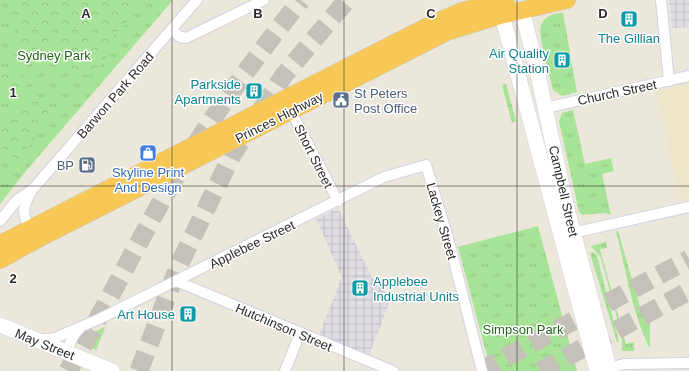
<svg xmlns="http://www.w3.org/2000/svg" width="689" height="371" viewBox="0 0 689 371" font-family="Arial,sans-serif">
<defs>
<pattern id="industrial-grid" width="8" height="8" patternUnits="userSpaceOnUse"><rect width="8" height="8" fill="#dfdce4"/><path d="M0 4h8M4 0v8" fill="none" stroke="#c0bdc4"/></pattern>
<pattern id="grass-tufts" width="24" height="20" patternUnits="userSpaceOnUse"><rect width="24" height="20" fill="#a8e497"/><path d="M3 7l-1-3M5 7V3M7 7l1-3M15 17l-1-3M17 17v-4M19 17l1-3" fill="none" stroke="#91c482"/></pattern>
<pattern id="forest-crowns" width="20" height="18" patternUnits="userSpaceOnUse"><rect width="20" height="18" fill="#a8e497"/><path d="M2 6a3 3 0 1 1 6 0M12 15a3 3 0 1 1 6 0" fill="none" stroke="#91c482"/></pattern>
</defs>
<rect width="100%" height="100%" fill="#ece7db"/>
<g fill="url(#industrial-grid)">
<polygon points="669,0 689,0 689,27 672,28"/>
<polygon points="338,208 372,278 391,298 369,355 319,335 342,277 316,219"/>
</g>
<polygon fill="#eee6ca" points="689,82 689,198 680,200 656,90"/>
<g fill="url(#grass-tufts)">
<polygon points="0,0 173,0 26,171 0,204"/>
<path d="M558 13H563L577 92 562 96 553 90C550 77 537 34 541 25 544 17 551 15 558 13Z"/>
<polygon points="506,84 516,121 512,123 502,85"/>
<polygon points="573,110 585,164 611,158 614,171 602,174 611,215 605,213 582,215 579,212 559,121 562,113"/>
<polygon points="538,226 577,371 491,371 458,247"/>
<path d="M616 231H618L640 307H650V349C632 313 626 270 616 231Z"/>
<polygon points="606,242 607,248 600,249 601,253 626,344 634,342 634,351 622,351 622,336 601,258 591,246"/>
<polygon points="593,252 597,256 619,342 617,342 590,253"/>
<polygon points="104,327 105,328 96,350 79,343 79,340"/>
</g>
<g fill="url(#forest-crowns)">
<path d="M6 0H164L142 4 131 11C129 21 123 30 114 34 113 56 103 64 86 78L76 77 70 73 67 53 60 46 36 51 21 48 14 39 15 21Z"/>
<polygon points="0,68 25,76 29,82 17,97 0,89"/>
<polygon points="29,96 51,107 56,115 50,125 40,129 32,143 25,149 24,156 17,159 8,155 0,145 0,128 8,117 20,109"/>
</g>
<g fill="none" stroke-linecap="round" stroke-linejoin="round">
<g stroke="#c5c1b8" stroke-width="19" stroke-dasharray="19 10" stroke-linecap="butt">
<path d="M68 371C105 309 136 245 172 183 210 118 255 58 301 0"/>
<polyline points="139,371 179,265 232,155 284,75 347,0"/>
<polyline points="480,371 689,259"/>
<polyline points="540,371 689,291"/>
</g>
<g stroke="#d0d2e3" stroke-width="12">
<g id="minor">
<polyline points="661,0 669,81"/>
<polyline points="172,30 180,37 186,38 264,0"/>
<polyline points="545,108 689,76"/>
<polyline points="291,111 338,201"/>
<polyline points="0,221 17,200 30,191"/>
<path d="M32 233C22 213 21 210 32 190L197 0"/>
<polyline points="568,234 689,207"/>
<polyline points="176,281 393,371"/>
<polyline points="39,340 55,338 99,319 384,177 426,165 450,245 482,371"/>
<polyline points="66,352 74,335 80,328"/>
<polyline points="609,368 624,364 689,363"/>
<polyline points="285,371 300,333"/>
</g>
</g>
<g stroke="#d0d2e3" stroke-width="16">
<g id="secondary">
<polyline points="522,10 537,70 565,201 610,371"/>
<polyline points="502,15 597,371"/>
<polyline points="0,325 112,371"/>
</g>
</g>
<g stroke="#c8c8c8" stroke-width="18">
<g id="trunk">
<polyline points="0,244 434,23 462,11 506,0"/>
<polyline points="0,260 36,240 447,32 502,15 567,0"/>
</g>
</g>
<use href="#minor" stroke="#fff" stroke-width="10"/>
<use href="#secondary" stroke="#fff" stroke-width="15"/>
<use href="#trunk" stroke="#f8c856" stroke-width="17"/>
</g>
<path fill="none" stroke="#2a2a2a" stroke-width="1" stroke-opacity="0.55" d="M172 0V371M344 0V371M517 0V371M0 186H689"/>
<defs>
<g id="building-square" transform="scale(0.9)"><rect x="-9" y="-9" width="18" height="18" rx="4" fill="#0f9aa8" stroke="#fff"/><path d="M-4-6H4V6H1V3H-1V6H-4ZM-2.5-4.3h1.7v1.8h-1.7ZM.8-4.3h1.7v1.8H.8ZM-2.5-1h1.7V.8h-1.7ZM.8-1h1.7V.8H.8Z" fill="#fff"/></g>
<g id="civic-square" transform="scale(0.9)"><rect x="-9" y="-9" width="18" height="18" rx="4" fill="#5c6f8a" stroke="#fff"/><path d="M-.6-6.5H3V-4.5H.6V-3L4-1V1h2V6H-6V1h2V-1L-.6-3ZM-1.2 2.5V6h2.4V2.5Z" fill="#fff"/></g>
<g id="shop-square" transform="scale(0.9)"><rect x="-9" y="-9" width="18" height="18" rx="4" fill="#3f7fe0" stroke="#fff"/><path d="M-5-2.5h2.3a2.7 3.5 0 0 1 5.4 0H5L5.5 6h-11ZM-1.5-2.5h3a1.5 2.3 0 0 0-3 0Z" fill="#fff"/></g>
<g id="fuel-square" transform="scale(0.9)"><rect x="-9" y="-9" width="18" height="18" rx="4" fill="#5c6f8a" stroke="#fff"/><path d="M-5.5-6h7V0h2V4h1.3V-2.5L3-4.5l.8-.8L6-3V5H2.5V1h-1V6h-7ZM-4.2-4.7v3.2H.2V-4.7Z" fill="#fff"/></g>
</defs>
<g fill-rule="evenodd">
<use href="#building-square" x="629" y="19"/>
<use href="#building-square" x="562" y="60"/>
<use href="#building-square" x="254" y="91"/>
<use href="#civic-square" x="341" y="100"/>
<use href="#shop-square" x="148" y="153"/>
<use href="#fuel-square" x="87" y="165"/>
<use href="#building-square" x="360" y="288"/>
<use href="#building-square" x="188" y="314"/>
</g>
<g text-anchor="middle" stroke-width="3" stroke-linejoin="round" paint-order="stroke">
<g font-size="13" fill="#0d838f" stroke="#fff" text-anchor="end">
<text x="629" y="43" text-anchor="middle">The Gillian</text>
<text x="549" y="58">Air Quality<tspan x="549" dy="15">Station</tspan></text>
<text x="241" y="89">Parkside<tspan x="241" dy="15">Apartments</tspan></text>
<text x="373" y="286" text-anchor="start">Applebee<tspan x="373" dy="15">Industrial Units</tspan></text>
<text x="175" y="319">Art House</text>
</g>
<g font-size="13" fill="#206719" stroke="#fff">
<text x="54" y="60">Sydney Park</text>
<text x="523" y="334">Simpson Park</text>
</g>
<g font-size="13" fill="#2a2a2a" stroke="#fff">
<text transform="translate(617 92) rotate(-12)" y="5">Church Street</text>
<text transform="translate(115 95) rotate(-49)" y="5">Barwon Park Road</text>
<text transform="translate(279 117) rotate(-27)" y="5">Princes Highway</text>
<text transform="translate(314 156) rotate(63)" y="5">Short Street</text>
<text transform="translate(564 191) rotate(77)" y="5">Campbell Street</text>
<text transform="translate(442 221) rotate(74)" y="5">Lackey Street</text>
<text transform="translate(252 244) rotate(-26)" y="5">Applebee Street</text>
<text transform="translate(284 327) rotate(23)" y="5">Hutchinson Street</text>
<text transform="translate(45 344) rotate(22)" y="5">May Street</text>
</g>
<g font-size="13" fill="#4e5e75" stroke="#fff" text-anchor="start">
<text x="354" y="98">St Peters<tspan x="354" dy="15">Post Office</tspan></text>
<text x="74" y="170" text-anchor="end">BP</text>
</g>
<g font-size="13" fill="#366cbe" stroke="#fff">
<text x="148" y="177">Skyline Print<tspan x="148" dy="15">And Design</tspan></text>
</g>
</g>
<g font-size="13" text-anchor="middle" font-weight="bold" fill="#2a2a2a" stroke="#fff" stroke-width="3" stroke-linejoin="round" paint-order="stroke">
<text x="86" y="18">A</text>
<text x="258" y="18">B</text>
<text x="431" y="18">C</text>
<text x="603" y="18">D</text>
<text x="13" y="97">1</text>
<text x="13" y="283">2</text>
</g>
</svg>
